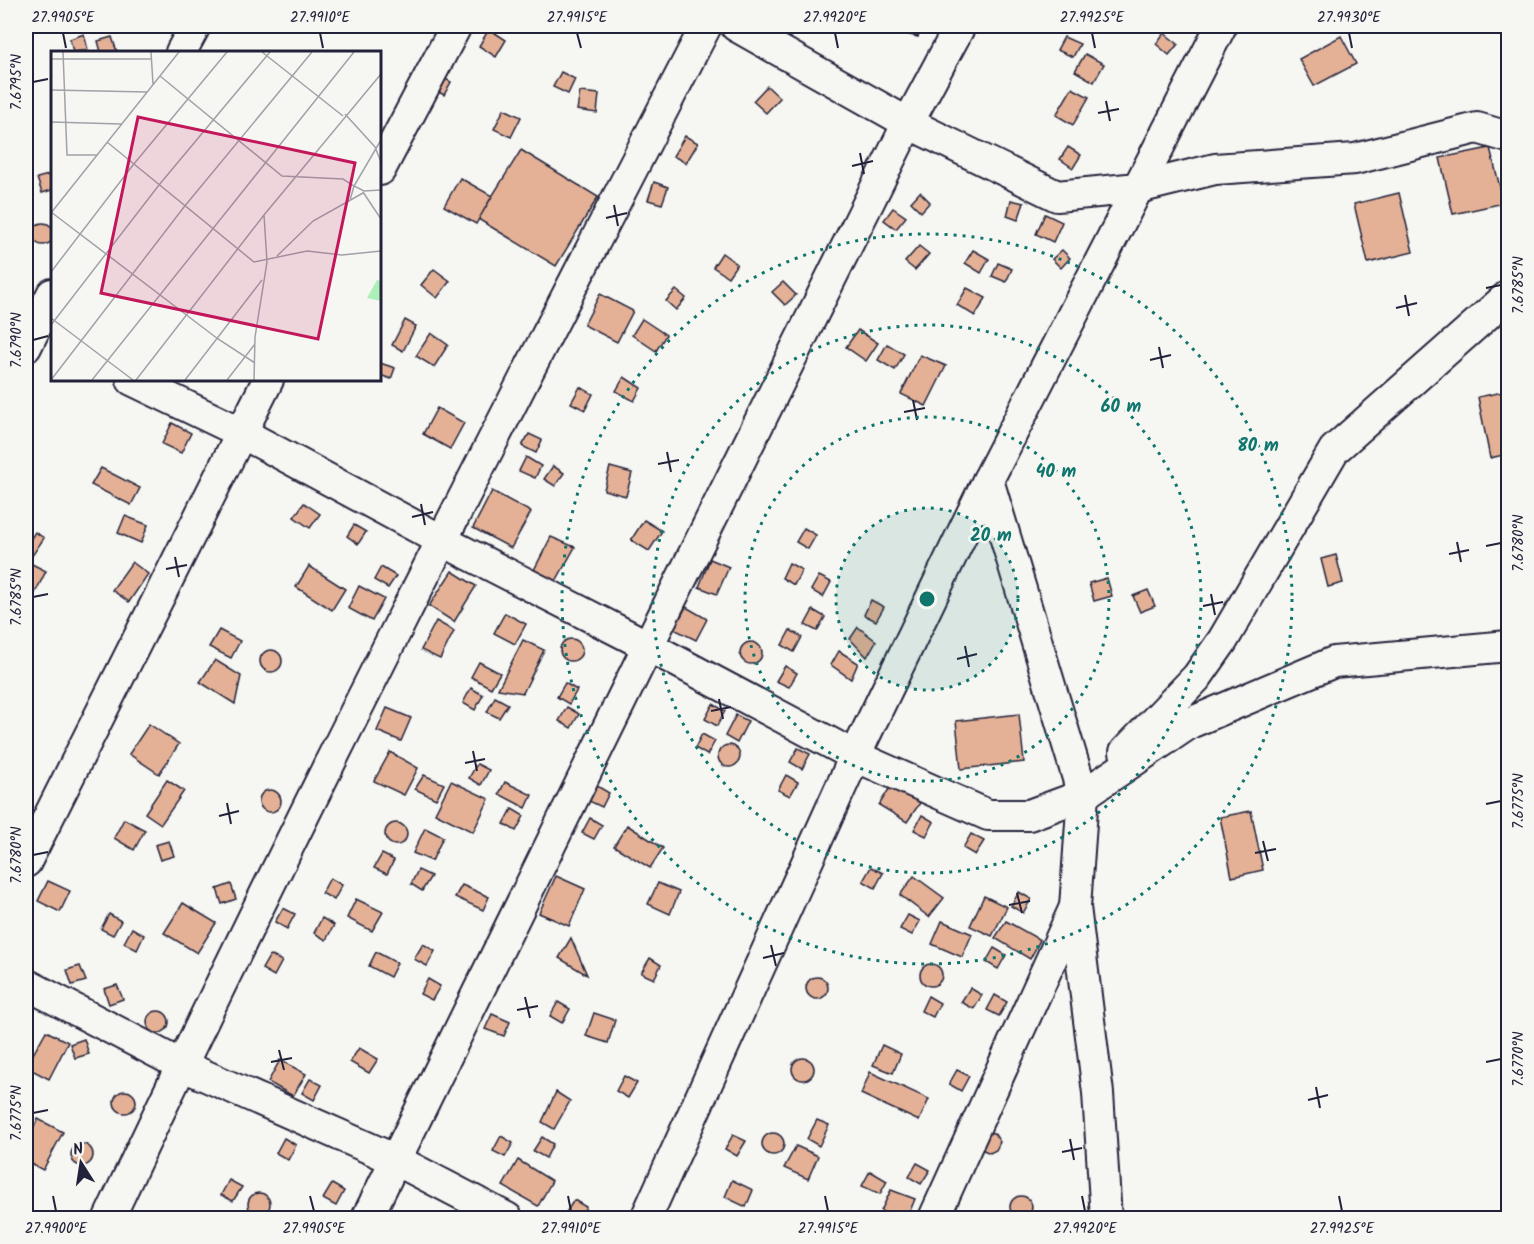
<svg xmlns="http://www.w3.org/2000/svg" width="1534" height="1244" viewBox="0 0 1534 1244" font-family="Kalam,sans-serif">
<rect width="100%" height="100%" fill="#f6f6f2"/>
<filter id="ink" filterUnits="userSpaceOnUse"><feTurbulence type="fractalNoise" baseFrequency=".0167" numOctaves="2"/><feDisplacementMap in="SourceGraphic" scale="12" xChannelSelector="R" yChannelSelector="G"/><feConvolveMatrix kernelMatrix="1 2 1 2 8 2 1 2 1" color-interpolation-filters="sRGB"/></filter>
<g filter="url(#ink)">
<g fill="#e4b196" stroke="#22223b" stroke-width="1.5">
<polygon points="883,26 921,26 918,37 882,28"/>
<polygon points="489,29 506,40 496,57 479,46"/>
<polygon points="1164,33 1178,44 1169,55 1156,44"/>
<polygon points="84,34 88,50 73,52 70,39"/>
<polygon points="1341,36 1356,64 1314,86 1299,59"/>
<polygon points="112,37 117,52 101,52 98,41"/>
<polygon points="1064,37 1080,44 1073,57 1057,50"/>
<polygon points="1085,54 1104,64 1094,82 1075,71"/>
<polygon points="561,72 575,79 568,94 553,87"/>
<polygon points="440,76 451,82 444,95 433,89"/>
<polygon points="767,86 780,98 766,113 753,101"/>
<polygon points="1072,88 1089,97 1073,125 1056,115"/>
<polygon points="580,92 599,94 597,113 577,110"/>
<polygon points="504,109 521,117 511,137 494,129"/>
<polygon points="685,136 698,143 686,163 673,156"/>
<polygon points="1068,147 1081,155 1073,168 1060,159"/>
<polygon points="1490,148 1504,203 1453,214 1440,158"/>
<polygon points="521,150 598,197 556,266 478,219"/>
<polygon points="52,174 52,190 42,193 37,178"/>
<polygon points="460,178 492,196 476,224 444,206"/>
<polygon points="654,182 668,187 662,204 648,200"/>
<polygon points="920,192 930,202 921,212 911,202"/>
<polygon points="1399,193 1413,252 1368,263 1354,204"/>
<polygon points="1011,200 1024,203 1018,220 1007,216"/>
<polygon points="893,208 906,217 896,229 884,220"/>
<polygon points="1045,214 1062,222 1053,242 1036,234"/>
<circle cx="43" cy="234" r="11"/>
<polygon points="919,246 929,254 915,270 905,262"/>
<polygon points="973,250 989,259 981,273 965,263"/>
<polygon points="1062,250 1070,258 1061,268 1052,259"/>
<polygon points="722,253 737,264 728,277 713,267"/>
<polygon points="998,263 1012,269 1006,282 992,276"/>
<polygon points="434,269 450,281 437,298 421,285"/>
<polygon points="783,282 796,295 785,305 772,292"/>
<polygon points="967,288 986,298 975,316 957,305"/>
<polygon points="676,290 686,298 676,310 666,301"/>
<polygon points="600,294 633,311 617,342 584,325"/>
<polygon points="642,319 666,335 656,351 632,335"/>
<polygon points="405,320 416,326 403,351 392,345"/>
<polygon points="858,330 878,343 866,361 846,347"/>
<polygon points="431,333 448,345 434,367 416,356"/>
<polygon points="887,344 904,354 895,370 878,360"/>
<polygon points="920,355 946,366 926,406 901,394"/>
<polygon points="380,363 395,368 391,379 380,375"/>
<polygon points="624,377 641,388 634,401 616,391"/>
<polygon points="580,387 593,394 585,410 571,403"/>
<polygon points="1508,391 1508,454 1490,458 1478,397"/>
<polygon points="437,408 464,423 450,449 423,434"/>
<polygon points="172,423 191,433 181,453 162,444"/>
<polygon points="529,434 542,440 536,453 522,446"/>
<polygon points="526,457 541,466 535,478 519,471"/>
<polygon points="553,466 564,473 555,486 544,479"/>
<polygon points="610,467 632,473 626,496 604,490"/>
<polygon points="101,468 140,488 131,505 91,485"/>
<polygon points="492,491 531,512 511,548 473,528"/>
<polygon points="304,503 320,514 310,528 294,517"/>
<polygon points="125,516 148,525 141,543 118,533"/>
<polygon points="644,520 662,531 649,551 631,540"/>
<polygon points="354,525 366,532 358,544 347,536"/>
<polygon points="804,528 816,535 808,549 796,542"/>
<polygon points="35,532 44,538 32,556 26,551 26,546"/>
<polygon points="551,537 575,547 556,581 534,570"/>
<polygon points="1336,555 1343,583 1328,587 1321,559"/>
<polygon points="710,559 729,567 717,594 699,587"/>
<polygon points="26,561 46,571 30,603 26,601"/>
<polygon points="132,562 148,574 129,602 112,590"/>
<polygon points="789,563 802,570 794,585 782,578"/>
<polygon points="309,566 345,589 332,610 296,587"/>
<polygon points="381,567 396,576 388,588 374,580"/>
<polygon points="452,571 476,586 454,622 429,606"/>
<polygon points="819,576 831,582 823,597 811,590"/>
<polygon points="1107,578 1112,596 1094,601 1089,583"/>
<polygon points="359,586 384,599 372,621 348,608"/>
<polygon points="1148,590 1155,606 1140,612 1133,596"/>
<polygon points="871,600 884,607 876,621 864,615"/>
<polygon points="686,607 707,619 696,640 674,629"/>
<polygon points="813,610 825,617 817,631 805,625"/>
<polygon points="505,613 526,624 515,644 494,633"/>
<polygon points="436,621 454,631 440,659 421,650"/>
<polygon points="858,627 876,641 867,657 850,639"/>
<polygon points="219,630 240,641 231,658 209,647"/>
<polygon points="790,630 802,637 794,652 782,645"/>
<circle cx="571" cy="650" r="11"/>
<polygon points="523,640 544,650 523,693 498,689"/>
<circle cx="751" cy="653" r="11"/>
<circle cx="271" cy="661" r="11"/>
<polygon points="839,651 858,663 851,679 831,665"/>
<polygon points="215,660 241,676 235,704 200,682"/>
<polygon points="479,662 500,673 491,688 471,677"/>
<polygon points="785,666 797,673 789,687 776,681"/>
<polygon points="565,683 577,690 569,704 557,697"/>
<polygon points="471,688 483,695 475,710 463,703"/>
<polygon points="495,697 508,704 499,718 487,712"/>
<polygon points="713,704 725,711 717,726 705,719"/>
<polygon points="567,707 579,714 571,728 559,721"/>
<polygon points="387,708 411,718 401,741 377,731"/>
<polygon points="1019,714 1024,762 961,769 956,721"/>
<polygon points="736,715 748,721 737,743 725,736"/>
<polygon points="149,724 179,744 159,774 129,754"/>
<polygon points="702,734 715,741 707,755 695,748"/>
<circle cx="729" cy="756" r="11"/>
<polygon points="798,748 810,754 802,769 790,762"/>
<polygon points="390,752 418,768 404,795 374,781"/>
<polygon points="477,764 489,770 481,785 469,778"/>
<polygon points="424,775 444,784 436,799 415,789"/>
<polygon points="786,775 798,782 790,796 778,790"/>
<polygon points="167,780 184,791 161,824 145,813"/>
<polygon points="451,781 489,799 473,832 435,813"/>
<polygon points="894,781 922,800 907,822 879,805"/>
<polygon points="505,782 532,795 526,808 499,794"/>
<polygon points="597,786 609,793 602,807 589,801"/>
<circle cx="270" cy="801" r="11"/>
<polygon points="512,809 524,816 516,831 504,824"/>
<polygon points="1251,811 1263,870 1232,877 1220,817"/>
<polygon points="922,815 934,822 926,836 914,830"/>
<polygon points="590,818 602,825 594,839 582,833"/>
<polygon points="124,819 145,830 134,850 114,838"/>
<circle cx="396" cy="834" r="11"/>
<polygon points="627,825 663,848 650,868 614,846"/>
<polygon points="425,828 443,837 432,861 413,853"/>
<polygon points="971,834 984,841 975,855 963,848"/>
<polygon points="169,841 174,856 160,860 155,845"/>
<polygon points="382,854 394,860 387,874 374,868"/>
<polygon points="871,867 883,873 875,888 863,881"/>
<polygon points="418,870 431,876 422,891 411,884"/>
<polygon points="556,876 585,889 569,926 539,913"/>
<polygon points="914,876 944,898 929,917 900,895"/>
<polygon points="330,878 342,885 334,900 322,893"/>
<polygon points="48,881 70,891 60,912 38,901"/>
<polygon points="658,883 679,892 670,914 648,904"/>
<polygon points="231,884 236,899 222,904 217,889"/>
<polygon points="462,885 489,897 483,910 455,897"/>
<polygon points="1019,892 1031,899 1023,913 1011,906"/>
<polygon points="984,896 1007,907 992,936 970,926"/>
<polygon points="356,899 383,912 372,931 347,918"/>
<polygon points="183,903 216,923 197,953 164,933"/>
<polygon points="283,908 295,914 287,929 275,922"/>
<polygon points="109,914 121,921 113,935 101,929"/>
<polygon points="908,915 920,921 912,935 900,929"/>
<polygon points="322,918 334,925 326,940 314,933"/>
<polygon points="942,921 972,934 962,957 932,944"/>
<polygon points="1006,921 1040,940 1030,959 995,938"/>
<polygon points="132,928 144,935 137,950 124,943"/>
<polygon points="571,938 587,975 559,958"/>
<polygon points="423,944 435,951 427,966 414,959"/>
<polygon points="994,948 1006,955 998,969 986,962"/>
<polygon points="376,952 397,963 390,977 369,966"/>
<polygon points="270,955 282,961 274,976 262,969"/>
<polygon points="650,958 661,965 654,979 641,973"/>
<circle cx="931" cy="975" r="11"/>
<polygon points="80,966 86,981 72,985 67,970"/>
<circle cx="817" cy="988" r="11"/>
<polygon points="428,979 440,986 432,1000 420,994"/>
<polygon points="117,985 123,999 109,1004 104,989"/>
<polygon points="970,988 982,995 974,1009 961,1002"/>
<polygon points="995,995 1007,1002 999,1016 987,1010"/>
<polygon points="928,996 940,1003 933,1017 921,1011"/>
<polygon points="558,1002 570,1009 562,1023 550,1016"/>
<circle cx="158" cy="1022" r="11"/>
<polygon points="594,1013 615,1020 608,1043 586,1036"/>
<polygon points="492,1014 510,1022 504,1036 485,1029"/>
<polygon points="46,1031 68,1042 49,1079 26,1067"/>
<polygon points="84,1039 89,1054 75,1058 70,1044"/>
<polygon points="882,1045 901,1054 893,1073 873,1065"/>
<polygon points="359,1048 378,1059 369,1073 350,1062"/>
<circle cx="803" cy="1069" r="11"/>
<polygon points="280,1060 306,1074 293,1096 268,1082"/>
<polygon points="957,1070 969,1076 961,1091 949,1084"/>
<polygon points="870,1072 929,1099 919,1121 861,1094"/>
<polygon points="624,1076 637,1083 628,1098 616,1091"/>
<polygon points="310,1079 322,1085 314,1100 302,1093"/>
<circle cx="125" cy="1102" r="11"/>
<polygon points="556,1092 570,1101 554,1129 542,1122"/>
<polygon points="38,1119 63,1132 43,1170 26,1161 26,1142"/>
<polygon points="817,1120 829,1125 819,1146 807,1139"/>
<polygon points="987,1132 994,1133 1000,1142 996,1150 990,1153 981,1149"/>
<circle cx="773" cy="1144" r="11"/>
<polygon points="733,1135 746,1141 737,1156 725,1149"/>
<polygon points="501,1136 513,1143 505,1157 493,1151"/>
<polygon points="542,1137 553,1144 546,1158 533,1151"/>
<polygon points="284,1138 296,1145 288,1160 276,1153"/>
<circle cx="82" cy="1155" r="11"/>
<polygon points="796,1146 818,1156 808,1179 784,1168"/>
<polygon points="518,1160 552,1181 538,1206 503,1186"/>
<polygon points="917,1163 930,1170 921,1184 909,1177"/>
<polygon points="870,1171 887,1181 880,1194 862,1186"/>
<polygon points="229,1180 242,1187 233,1201 221,1195"/>
<polygon points="732,1180 753,1190 746,1207 725,1197"/>
<polygon points="332,1184 344,1191 336,1206 323,1199"/>
<polygon points="891,1190 915,1199 907,1218 896,1218 881,1211"/>
<circle cx="259" cy="1204" r="11"/>
<circle cx="1021" cy="1207" r="11"/>
<polygon points="574,1200 586,1207 579,1218 573,1218 565,1214"/>
</g>
<g fill="none" stroke-linecap="round" stroke-linejoin="round">
<g stroke="#22223b" stroke-width="34">
<g id="minor">
<polyline points="736,26 908,123 1057,196 1138,188 1215,169 1355,159 1477,128 1508,137"/>
<polyline points="181,52 195,26"/>
<polyline points="380,170 456,26"/>
<polyline points="26,347 52,294"/>
<polyline points="132,380 240,432 441,540 648,646 855,756 988,815 1029,815 1083,795 1190,723 1334,662 1508,646"/>
<polyline points="988,480 1083,795 1075,907 1098,1093 1106,1218"/>
<polyline points="1125,752 1197,677 1223,640 1334,450 1508,296"/>
<polyline points="26,862 268,380"/>
<polyline points="26,984 181,1065 396,1160 507,1218"/>
<path d="M109 1218C298 816 502 421 706 26"/>
<polyline points="367,1218 648,646 908,123 960,26"/>
<polyline points="646,1218 855,756 988,480 1221,26"/>
<polyline points="934,1218 1075,907"/>
</g>
</g>
<use href="#minor" stroke="#f6f6f2" stroke-width="30"/>
</g>
</g>
<path fill="none" stroke="#22223b" stroke-width="2" d="M63 33 66 48M320 33 323 48M577 33 581 48M835 33 838 48M1092 33 1095 48M1349 33 1352 48M33 82 48 79M1106 101 1110 121M1098 113 1119 109M860 153 864 174M852 166 873 161M614 205 618 226M606 218 627 213M1486 288 1501 285M1405 295 1409 316M1396 308 1417 303M33 340 48 336M1159 347 1163 368M1150 360 1171 355M913 400 917 420M904 412 925 408M667 452 671 472M658 464 679 460M421 504 425 525M412 517 433 512M1457 542 1461 562M1486 546 1501 543M1449 554 1469 550M175 557 179 577M166 569 187 565M1211 594 1215 615M33 597 48 594M1203 606 1223 602M965 646 969 667M957 659 977 654M719 699 723 719M711 711 731 707M473 751 477 771M465 763 485 759M227 803 231 824M1486 804 1501 801M219 816 239 811M1263 841 1268 861M1255 853 1276 849M33 855 48 852M1017 893 1022 913M1009 905 1030 901M771 945 776 966M763 958 784 953M525 997 530 1018M517 1010 538 1006M279 1050 284 1070M271 1062 292 1058M1486 1062 1501 1059M1316 1087 1320 1108M1308 1100 1328 1095M33 1113 48 1110M1070 1139 1074 1160M1062 1152 1082 1148M53 1196 56 1211M310 1196 314 1211M568 1196 571 1211M825 1196 828 1211M1082 1196 1085 1211M1339 1196 1342 1211"/>
<circle cx="927" cy="599" r="91" fill="#0f766e" fill-opacity=".12"/>
<g fill="none" stroke="#0f766e" stroke-width="3" stroke-dasharray="3 6">
<circle cx="927" cy="599" r="91"/>
<circle cx="927" cy="599" r="182"/>
<circle cx="927" cy="599" r="274"/>
<circle cx="927" cy="599" r="365"/>
</g>
<g transform="translate(51 51)">
<rect width="330" height="330" fill="#f6f6f2"/>
<path d="M326 229 330 230V250L316 247Z" fill="#acefb9"/>
<path fill="none" stroke="#a1a1a9" stroke-width="1.5" d="M12 1 16 104H46M100 1 102 33M211 1 292 65M0 8H100M109 25 231 125 292 128 303 135 299 149M0 39 96 41M294 63 324 96 330 111M0 71 70 73M330 89 303 135 313 140 330 139M56 91 203 211 256 200 291 204 330 200M312 141 330 168M0 161 167 288 204 312M0 162 128 1M226 205 262 170 312 142M0 221 82 114 176 1M0 267 82 329M0 274 108 134 219 1M0 329 133 156 261 1M41 329 303 1M85 329 213 164 330 23M134 329 211 229M176 329 204 293M203 329 204 286 216 211 213 164"/>
<path fill="#c2185b" fill-opacity="0.15" stroke="#c2185b" stroke-width="3" d="M87 66 304 112 267 288 50 242Z"/>
<rect width="330" height="330" fill="none" stroke="#22223b" stroke-width="3"/>
</g>
<circle cx="927" cy="599" r="9" fill="#0f766e" stroke="#f6f6f2" stroke-width="3"/>
<g font-size="18" text-anchor="middle" font-weight="bold" fill="#0f766e" stroke="#f6f6f2" stroke-width="5" stroke-linejoin="round" paint-order="stroke">
<text x="1121" y="412">60 m</text>
<text x="1258" y="451">80 m</text>
<text x="1056" y="477">40 m</text>
<text x="991" y="541">20 m</text>
</g>
<rect width="1534" height="1244" fill="none" stroke="#f6f6f2" stroke-width="66"/>
<g transform="translate(81 1163) rotate(348)" stroke="#f6f6f2" stroke-width="4.5" paint-order="stroke">
<path d="M0-4.5L10 22L0 15L-10 22Z" fill="#22223b"/>
<text y="-9" font-size="16" font-weight="bold" text-anchor="middle" fill="#22223b">N</text>
</g>
<rect x="33" y="33" width="1468" height="1178" fill="none" stroke="#22223b" stroke-width="2"/>
<g font-size="15" text-anchor="middle" fill="#22223b">
<text x="63" y="22">27.9905°E</text>
<text x="320" y="22">27.9910°E</text>
<text x="577" y="22">27.9915°E</text>
<text x="835" y="22">27.9920°E</text>
<text x="1092" y="22">27.9925°E</text>
<text x="1349" y="22">27.9930°E</text>
<text transform="translate(16 82) rotate(-90)" y="5">7.6795°N</text>
<text transform="translate(1518 285) rotate(-90)" y="5">7.6785°N</text>
<text transform="translate(16 340) rotate(-90)" y="5">7.6790°N</text>
<text transform="translate(1518 543) rotate(-90)" y="5">7.6780°N</text>
<text transform="translate(16 597) rotate(-90)" y="5">7.6785°N</text>
<text transform="translate(1518 801) rotate(-90)" y="5">7.6775°N</text>
<text transform="translate(16 855) rotate(-90)" y="5">7.6780°N</text>
<text transform="translate(1518 1059) rotate(-90)" y="5">7.6770°N</text>
<text transform="translate(16 1113) rotate(-90)" y="5">7.6775°N</text>
<text x="56" y="1233">27.9900°E</text>
<text x="314" y="1233">27.9905°E</text>
<text x="571" y="1233">27.9910°E</text>
<text x="828" y="1233">27.9915°E</text>
<text x="1085" y="1233">27.9920°E</text>
<text x="1342" y="1233">27.9925°E</text>
</g>
</svg>
